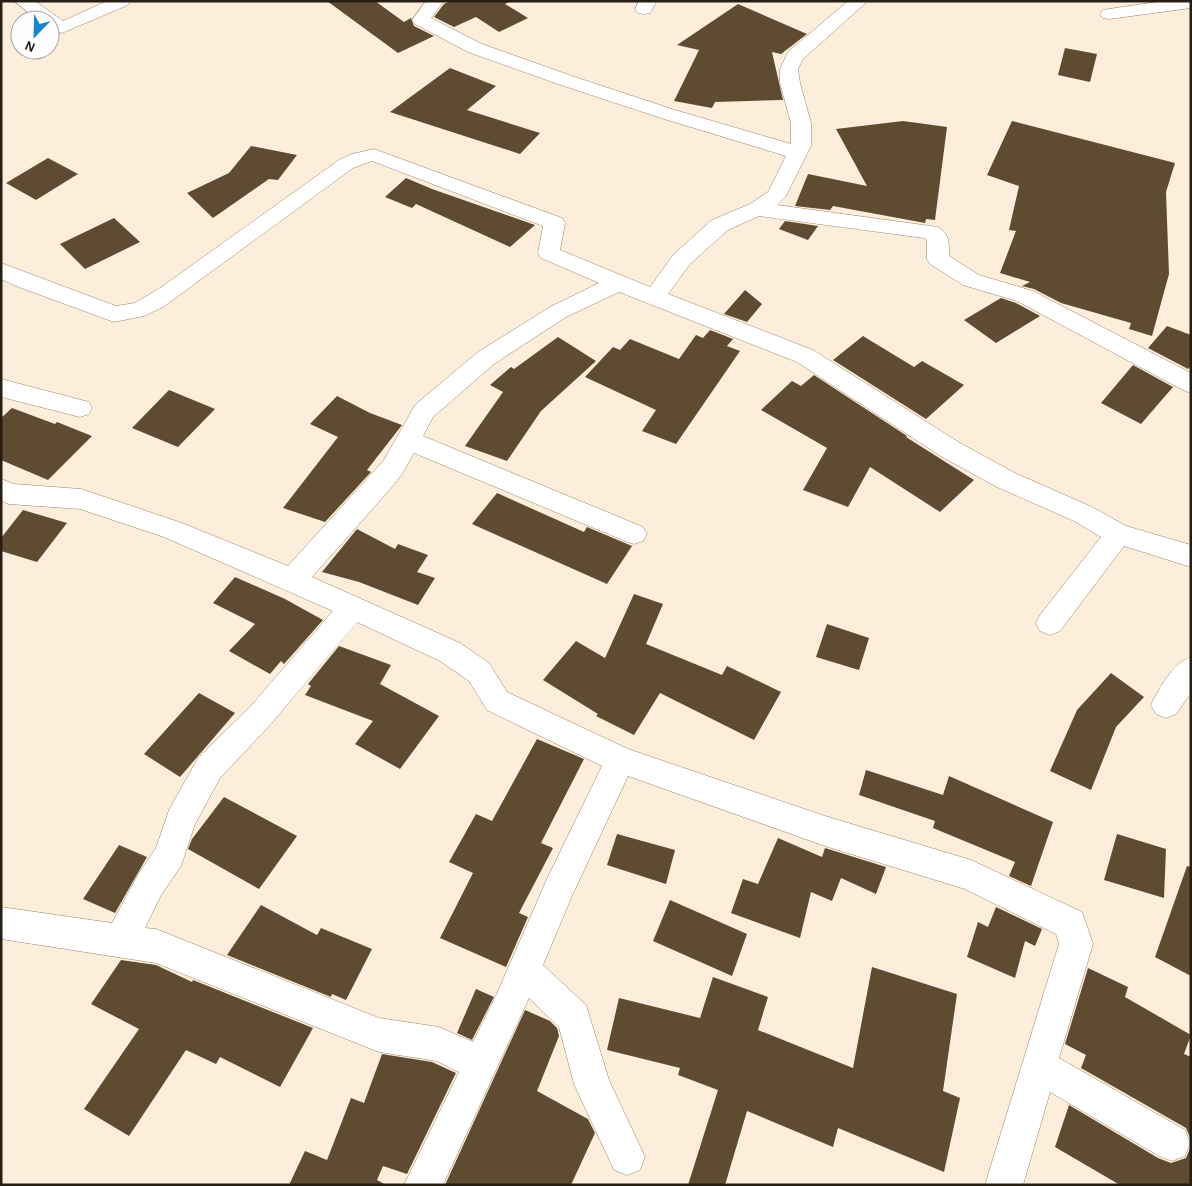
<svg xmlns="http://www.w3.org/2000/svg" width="1192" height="1186" viewBox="0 0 1192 1186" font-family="'Alegreya Sans',sans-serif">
<rect width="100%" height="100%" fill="#fdeedc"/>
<g fill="#5f4b31">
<polygon points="327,1 375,1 404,22 411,18 414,26 434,36 398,53"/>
<polygon points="450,1 511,1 505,4 528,18 499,32 476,17 454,27 434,17 444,4"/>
<polygon points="738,4 807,34 781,54 772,52 783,100 715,102 712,108 674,101 699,50 677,45"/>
<polygon points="1065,48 1097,54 1090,82 1058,75"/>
<polygon points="450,68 496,86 467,110 540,133 520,154 390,112"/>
<polygon points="903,121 947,127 935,220 926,219 925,223 833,206 830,210 795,206 808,174 867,186 836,129"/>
<polygon points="1012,121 1175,163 1166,192 1169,274 1152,336 1129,329 1131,323 1061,303 1034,289 1022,286 1030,282 1000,273 1016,231 1009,230 1019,186 987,175"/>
<polygon points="251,146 297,155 278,180 269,179 213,218 187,193 229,173"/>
<polygon points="48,158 78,174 36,200 6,183"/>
<polygon points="406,178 432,189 535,225 510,247 416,204 412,208 385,197"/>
<polygon points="114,218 140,242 85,269 60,244"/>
<polygon points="785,221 818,226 808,240 779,229"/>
<polygon points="745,290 762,304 747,322 724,314"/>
<polygon points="1001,298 1016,303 1040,316 996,343 964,320"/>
<polygon points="1167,326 1191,335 1191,366 1188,369 1148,348"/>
<polygon points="710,330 733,339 727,346 740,351 676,444 642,431 656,410 585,377 613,347 620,350 630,339 679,359 696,335 703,338"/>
<polygon points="863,336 914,367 922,361 964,385 926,419 833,360"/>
<polygon points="558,337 596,361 541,411 507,461 465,446 503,392 490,385 511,367 514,369"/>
<polygon points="1133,365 1173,387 1141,424 1101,403"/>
<polygon points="814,375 907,436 906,437 974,480 940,512 870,467 848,507 803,490 827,448 761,410 792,381 801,386"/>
<polygon points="169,390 215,409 178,447 132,428"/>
<polygon points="337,396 370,413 402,425 367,470 371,472 325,522 283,508 338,437 310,424"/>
<polygon points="12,408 55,424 57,422 92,436 48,480 1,460 1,418"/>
<polygon points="497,493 584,532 587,527 632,546 607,584 472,524"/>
<polygon points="23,510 67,523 37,562 1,551 1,538"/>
<polygon points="357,529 395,549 398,544 428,555 417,572 435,578 418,605 359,582 322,572"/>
<polygon points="235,577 285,599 323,620 284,664 281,661 270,674 229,651 255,624 213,603"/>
<polygon points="634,594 663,604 646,644 722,675 727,666 781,692 754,740 660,693 634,735 596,716 598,714 543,680 576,641 605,658"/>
<polygon points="827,624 869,638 859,670 816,657"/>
<polygon points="339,646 391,665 380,684 439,716 400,769 355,744 373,721 305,695 311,686 308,684"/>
<polygon points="1111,673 1144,697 1116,727 1091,790 1050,771 1077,710"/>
<polygon points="199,693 235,713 180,777 144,754"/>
<polygon points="537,739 584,759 541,843 553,848 519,913 528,917 506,967 440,938 473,873 449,862 476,814 492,821"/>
<polygon points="866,770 943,795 949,776 1053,822 1031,886 1009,876 1015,862 933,828 935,821 859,795"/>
<polygon points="224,797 297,836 259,889 188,849 192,839"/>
<polygon points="617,834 675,850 666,884 607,865"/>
<polygon points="1117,834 1166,849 1164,898 1104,880"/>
<polygon points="778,838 822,857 825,848 886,867 876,894 841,878 832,901 811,892 800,938 731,913 743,879 758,884"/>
<polygon points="119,845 147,857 115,913 83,899"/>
<polygon points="1187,866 1191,867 1191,976 1155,957"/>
<polygon points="670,900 747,934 732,976 653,941"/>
<polygon points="261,905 317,935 321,928 372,949 346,1000 332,994 331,997 227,955"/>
<polygon points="996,907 1042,929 1035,946 1025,941 1015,978 967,957 978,922 988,927"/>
<polygon points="121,960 156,965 192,982 193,980 313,1028 280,1087 220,1057 216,1064 186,1050 129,1136 84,1109 139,1029 91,1004"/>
<polygon points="872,967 957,994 943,1091 960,1098 944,1172 838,1128 833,1147 747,1111 725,1185 688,1185 718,1090 678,1075 680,1068 607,1050 619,998 700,1018 713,977 768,997 758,1030 853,1068"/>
<polygon points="1088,968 1128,987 1125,997 1191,1035 1184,1054 1191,1057 1191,1140 1186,1128 1081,1068 1086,1055 1065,1044"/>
<polygon points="476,989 494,997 472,1040 457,1033"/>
<polygon points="525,1010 550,1021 557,1028 559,1036 537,1091 588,1119 595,1133 571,1185 445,1185"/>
<polygon points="382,1054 432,1062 456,1073 407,1174 383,1166 377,1180 386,1185 289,1185 305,1151 327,1160 351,1098 364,1103"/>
<polygon points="1069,1105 1158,1158 1171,1163 1186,1158 1191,1146 1191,1185 1120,1185 1055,1147"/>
</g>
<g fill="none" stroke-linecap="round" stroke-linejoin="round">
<g stroke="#9a8468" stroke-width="1">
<g id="street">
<polygon points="14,1 35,1 63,21 107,1 131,1 128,5 62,33 50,28 50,20 38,20"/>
<path d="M426 1H444L431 18 482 44 572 76 675 110 791 144V123L780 83V69L788 52 848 1H868L803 59 798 69 800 83 811 123V146L786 196 777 205 938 227C950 235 949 242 949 256L979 275 1033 291 1191 373V393L1183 390 1017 301 963 285 930 264 927 259V240L924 238 759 216 728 230 690 264 668 294 813 350 960 443 1015 473 1092 507 1126 526 1191 545V567L1124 546 1060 631 1050 635 1040 631 1036 623 1040 615 1101 537 1074 521 997 487 942 457 797 362 619 292 566 317 494 364 433 417 423 436 643 527 647 534 643 541 634 544 625 541 414 453 402 474 391 488 312 577 460 643 489 663 507 692 628 749 825 816 971 860 1082 912 1093 944 1059 1058 1185 1130 1190 1143 1185 1156 1172 1161 1159 1156 1050 1092 1023 1185H985L1059 944 1056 934 965 889 825 846 628 776 571 898 543 965 586 1005 609 1080 645 1157 640 1170 627 1175 614 1170 574 1084 559 1027 529 998 443 1185H404L459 1072 437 1061 379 1052 156 963 1 939V907L112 923 139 873 156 848 169 810 198 758 250 707 333 611 164 537 80 509 9 504 1 501V479L14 484 81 489 182 523 288 566 384 460 415 405 478 352 550 307 599 283 541 258 538 253 543 226 372 161 353 168 163 307 144 316 114 322 16 286 1 279V263L116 306 135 303 160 288 339 160 352 154 374 149 562 218 565 223 560 250 650 287 674 254 712 220 750 204 768 192 786 156 661 118 558 84 468 52 415 24 412 20ZM357 622 440 661 469 681 487 710 602 766 547 879 495 998 473 1042 439 1027 379 1018 156 929 145 928 161 895 181 866 195 824 220 778 270 725Z"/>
<polygon points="639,1 657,1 650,13 644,14 638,13 635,9"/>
<polygon points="1164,1 1191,1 1191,8 1109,19 1103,18 1100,14 1103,10 1109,9"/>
<polygon points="1,379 89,402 92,408 89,414 80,417 1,397"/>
<path d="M1191 657V693L1176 714 1166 718 1156 714 1151 705C1159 688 1173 663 1191 657Z"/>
</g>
</g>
<use href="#street" fill="#fff" fill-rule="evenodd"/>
</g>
<rect width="1192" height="1186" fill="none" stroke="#271e13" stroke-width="5"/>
<g transform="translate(35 35) rotate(203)"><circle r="24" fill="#fefefe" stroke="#a8a4a0"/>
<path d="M0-4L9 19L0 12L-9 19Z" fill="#1a86d0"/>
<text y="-8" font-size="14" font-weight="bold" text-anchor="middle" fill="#271e13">N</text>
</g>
</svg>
